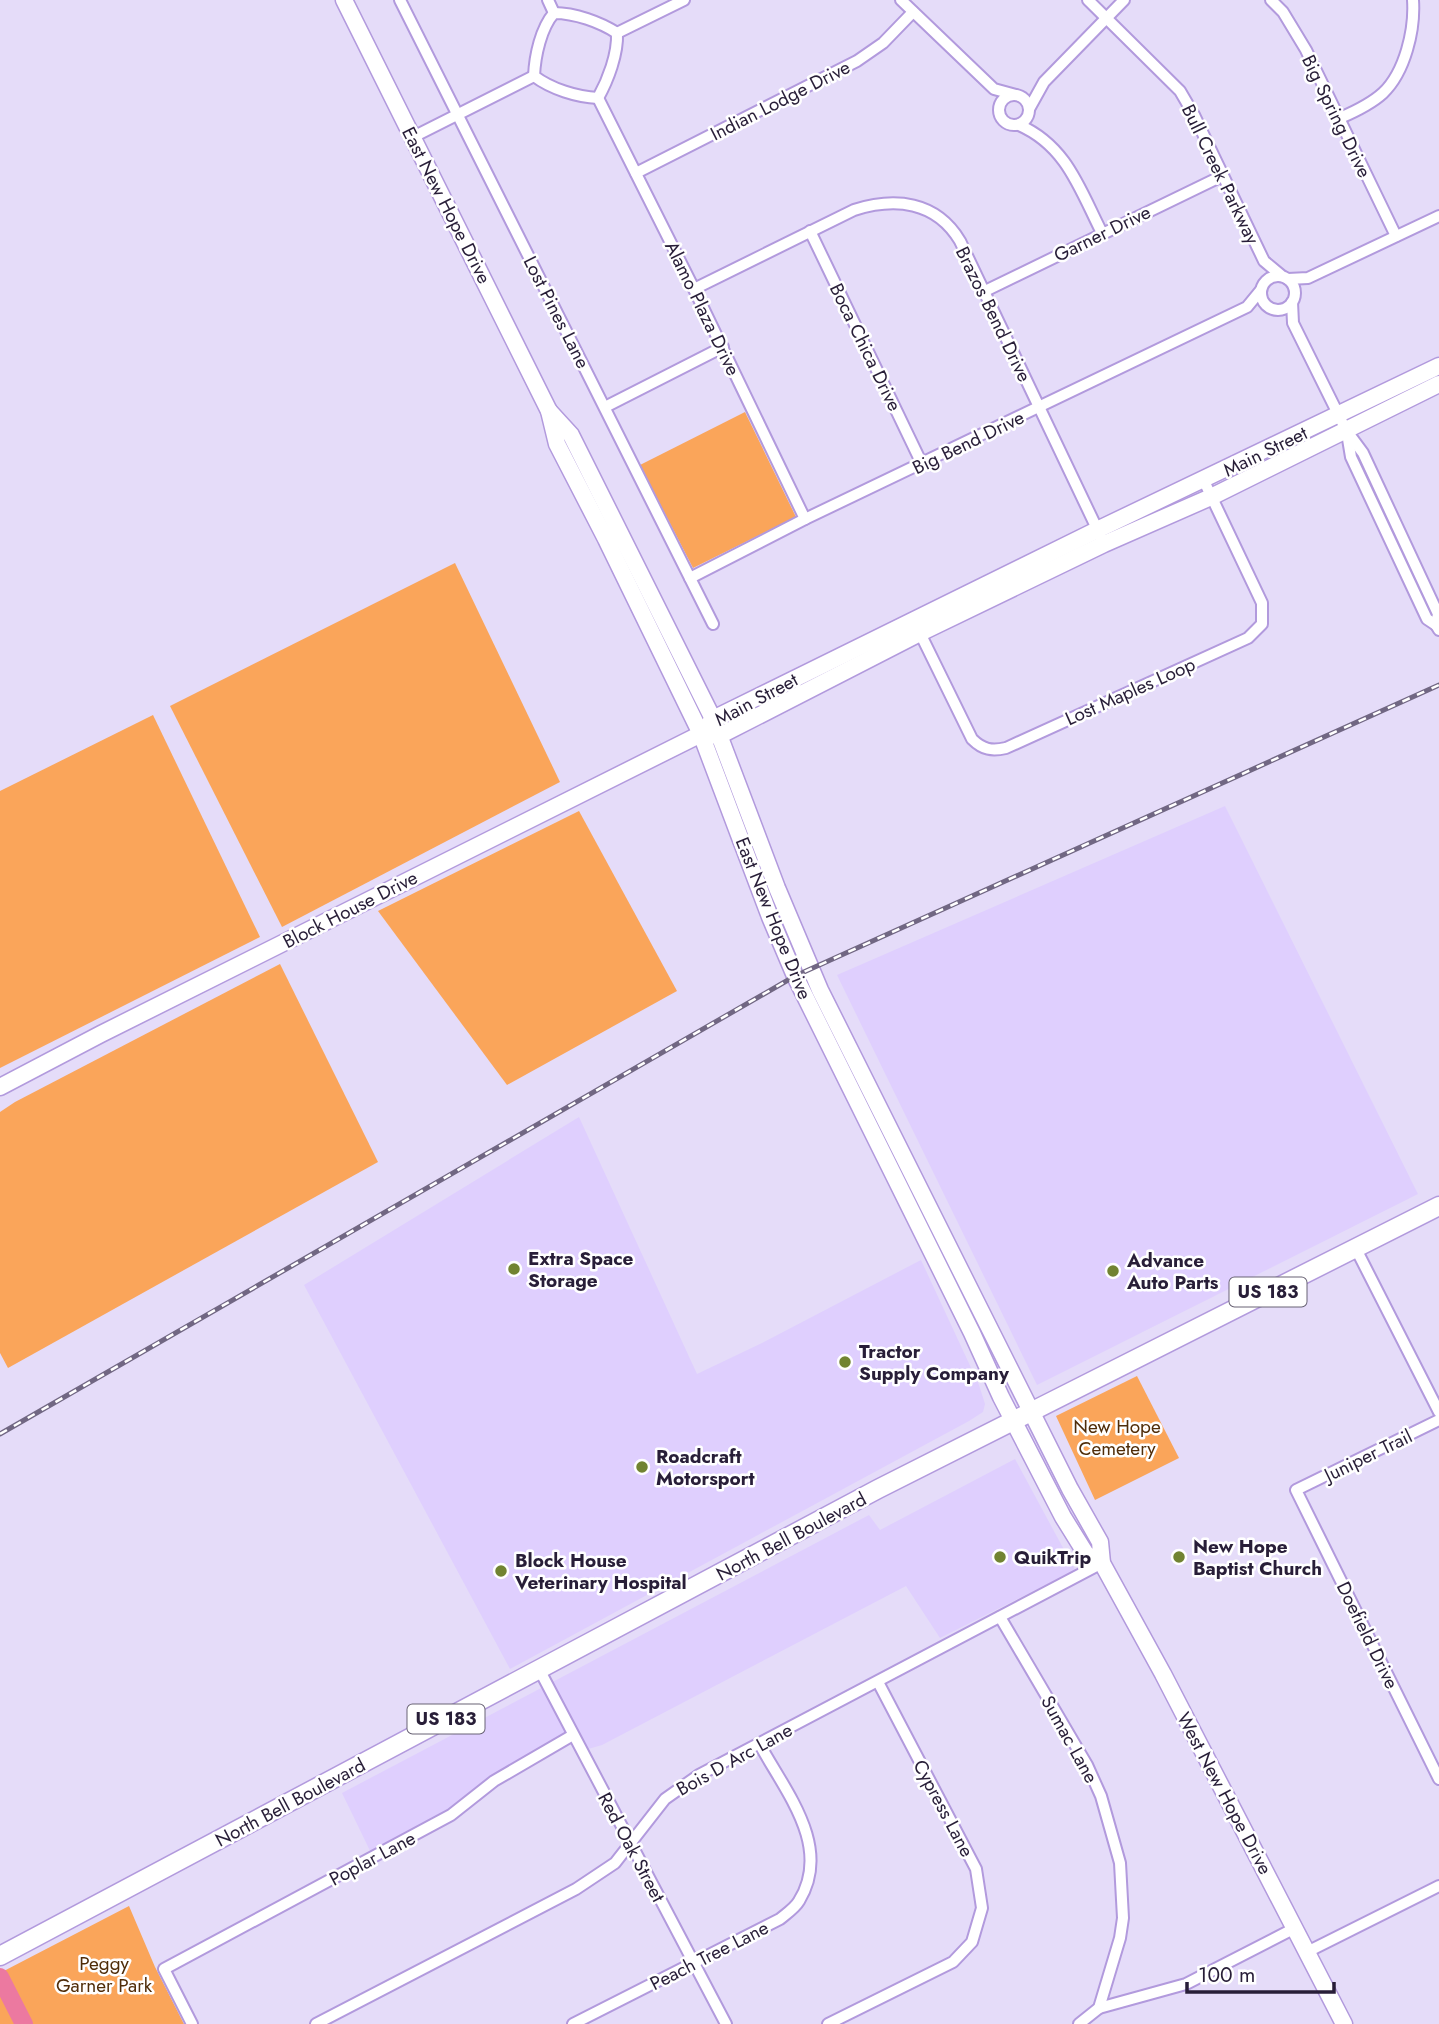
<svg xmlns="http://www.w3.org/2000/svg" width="1439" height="2024" viewBox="0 0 1439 2024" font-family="Jost,sans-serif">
<rect width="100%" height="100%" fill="#e5dcf9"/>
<g fill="#dfcffe">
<polygon points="1225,806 1418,1194 1037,1385 837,975"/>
<polygon points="579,1117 697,1374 762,1343 921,1260 979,1385 985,1404 983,1412 969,1421 510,1669 304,1285"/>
<polygon points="1015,1459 1075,1570 940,1638 906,1586 602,1745 588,1749 580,1736 498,1785 451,1821 375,1861 342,1793 869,1515 880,1530"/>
</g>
<g fill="#faa55a">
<polygon points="745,412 796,517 693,568 640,465"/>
<polygon points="455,563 560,782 282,927 170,706"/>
<polygon points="153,715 260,937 0,1068 0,791"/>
<polygon points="579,811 677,991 507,1085 378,911"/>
<polygon points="280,964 378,1162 8,1368 0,1353 0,1112 15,1102"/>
<polygon points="1137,1376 1179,1458 1095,1500 1056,1416"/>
<polygon points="129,1906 155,1967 184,2024 0,2024 0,1973"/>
</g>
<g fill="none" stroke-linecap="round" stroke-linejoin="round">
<polyline stroke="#ec79a0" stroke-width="18" points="0,1977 24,2024"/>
<g stroke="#b29add" stroke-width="14">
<g id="street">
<polyline points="400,0 713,624"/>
<polyline points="548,0 554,13"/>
<polyline points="901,0 994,89 1016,95"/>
<polyline points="1088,0 1180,91 1194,115 1264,261 1282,276"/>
<polyline points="1271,0 1283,12 1306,50 1396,236"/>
<path d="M554 13C575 13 600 22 617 33 618 54 608 80 598 98 577 97 551 89 534 76 535 55 541 28 554 13Z"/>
<polyline points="617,33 684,0"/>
<circle cx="1014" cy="110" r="15"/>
<polyline points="598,98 694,289 805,519"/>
<polyline points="1029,109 1044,82 1124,0"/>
<path d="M1340 118C1354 112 1371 104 1383 93 1405 72 1415 30 1413 0"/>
<path d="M1019 125C1067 146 1080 190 1102 233"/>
<polyline points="413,137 534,76"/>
<polyline points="636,173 857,61 883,43 913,12"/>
<polyline points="810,231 922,464"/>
<circle cx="1278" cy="293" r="17"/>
<polyline points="1288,279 1308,278 1439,216"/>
<path d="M694 289 854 210C895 197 936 201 960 241L1100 535"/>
<polyline points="983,292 1222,176"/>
<polyline points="1292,302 1293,323 1346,430 1363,453 1438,614 1436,625 1439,630"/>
<polyline points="605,407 723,347"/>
<polyline points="1347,433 1351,457 1427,619 1436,625"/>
<polyline points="690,578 805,519 1247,307 1261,290"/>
<path d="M918 629 972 739C983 750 992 751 1006 748L1248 638 1262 624V603L1204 481"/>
<polyline points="1355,1247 1439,1412"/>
<polyline points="1439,1420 1296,1490 1439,1779"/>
<polyline points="1000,1617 1087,1765 1101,1796 1120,1863 1123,1918 1120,1938 1099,2008 1079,2024"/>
<polyline points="539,1669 726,2024"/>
<polyline points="1307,1952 1439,1886"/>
<polyline points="1099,2008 1186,1984 1295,1928"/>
<polyline points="192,2024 164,1969 451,1815 494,1781 573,1735"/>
<polyline points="316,2024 576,1889 615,1863 665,1799 699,1775 1102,1563"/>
<path d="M573 2024 780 1919C786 1914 795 1908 799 1901 833 1846 784 1790 759 1743"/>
<polyline points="828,2024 953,1962 972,1942 982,1908 976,1869 878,1682"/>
</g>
</g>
<g stroke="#b29add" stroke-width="19">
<g id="secondary">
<polyline points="344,0 549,411 557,444 606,539 701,734 770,917 795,976 972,1333 1001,1397 1063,1517 1086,1554 1102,1563"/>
<polyline points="549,411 571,435 713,719 777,888 820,990 1070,1489 1100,1542 1102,1563 1163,1674 1344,2024"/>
<polyline points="710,735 719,736 920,633 1104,544 1211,497 1439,384"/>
<polyline points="0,1087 101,1034 701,734 713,719 1097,530 1439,366"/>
</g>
</g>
<g stroke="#b29add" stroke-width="21">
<polyline id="primary" points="0,1956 878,1489 1439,1206"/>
</g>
<use href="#street" stroke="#fff" stroke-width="10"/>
<use href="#secondary" stroke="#fff" stroke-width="16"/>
<use href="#primary" stroke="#fff" stroke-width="18"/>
<g stroke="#716783" stroke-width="5">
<polyline id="rail" points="0,1434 795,976 1439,685"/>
</g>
<use href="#rail" stroke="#fff" stroke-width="2.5" stroke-dasharray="8" stroke-linecap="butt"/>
</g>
<g fill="#718332" stroke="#fff" stroke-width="2.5">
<circle cx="514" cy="1269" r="7"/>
<circle cx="1113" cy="1271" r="7"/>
<circle cx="845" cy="1362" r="7"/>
<circle cx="642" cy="1467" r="7"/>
<circle cx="1000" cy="1557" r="7"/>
<circle cx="1179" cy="1557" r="7"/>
<circle cx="501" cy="1571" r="7"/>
</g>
<g text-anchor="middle" stroke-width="5" stroke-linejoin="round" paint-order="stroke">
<g fill="#fff" stroke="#686274" stroke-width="2">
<rect x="1229.5" y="1277.5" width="77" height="29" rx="5"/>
<rect x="407.5" y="1704.5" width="77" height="29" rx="5"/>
</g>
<g font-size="18" font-weight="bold" fill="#281e38">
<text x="1268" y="1298">US 183</text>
<text x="446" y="1725">US 183</text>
</g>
<g font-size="19" fill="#281e38" stroke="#fff">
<text transform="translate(780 100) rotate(-27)" y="7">Indian Lodge Drive</text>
<text transform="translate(1337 116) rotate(64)" y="7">Big Spring Drive</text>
<text transform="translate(1221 174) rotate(64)" y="7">Bull Creek Parkway</text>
<text transform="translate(447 205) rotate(63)" y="7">East New Hope Drive</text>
<text transform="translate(1102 233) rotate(-26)" y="7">Garner Drive</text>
<text transform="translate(703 308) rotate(64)" y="7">Alamo Plaza Drive</text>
<text transform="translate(557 312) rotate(63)" y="7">Lost Pines Lane</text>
<text transform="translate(994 314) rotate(64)" y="7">Brazos Bend Drive</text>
<text transform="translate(866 347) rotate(64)" y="7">Boca Chica Drive</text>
<text transform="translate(968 442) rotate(-26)" y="7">Big Bend Drive</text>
<text transform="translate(1265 451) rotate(-26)" y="7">Main Street</text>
<text transform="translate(1130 691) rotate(-24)" y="7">Lost Maples Loop</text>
<text transform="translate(756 699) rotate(-28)" y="7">Main Street</text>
<text transform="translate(350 909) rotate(-27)" y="7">Block House Drive</text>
<text transform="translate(774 918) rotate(68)" y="7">East New Hope Drive</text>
<text transform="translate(1368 1455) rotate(-26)" y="7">Juniper Trail</text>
<text transform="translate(791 1536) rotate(-28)" y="7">North Bell Boulevard</text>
<text transform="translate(1368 1635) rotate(64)" y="7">Doefield Drive</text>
<text transform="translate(1070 1739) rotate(61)" y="7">Sumac Lane</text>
<text transform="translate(734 1759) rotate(-29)" y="7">Bois D Arc Lane</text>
<text transform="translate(1225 1793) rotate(62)" y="7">West New Hope Drive</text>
<text transform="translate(290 1802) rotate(-28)" y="7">North Bell Boulevard</text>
<text transform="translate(944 1808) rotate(62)" y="7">Cypress Lane</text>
<text transform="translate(632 1847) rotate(62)" y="7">Red Oak Street</text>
<text transform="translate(372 1858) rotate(-28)" y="7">Poplar Lane</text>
<text transform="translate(709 1955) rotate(-27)" y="7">Peach Tree Lane</text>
</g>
<g font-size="19" font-weight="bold" fill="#281e38" stroke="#fff" text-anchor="start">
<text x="528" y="1265">Extra Space<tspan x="528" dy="22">Storage</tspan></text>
<text x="1127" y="1267">Advance<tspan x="1127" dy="22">Auto Parts</tspan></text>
<text x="859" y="1358">Tractor<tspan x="859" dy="22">Supply Company</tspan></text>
<text x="656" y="1463">Roadcraft<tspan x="656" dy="22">Motorsport</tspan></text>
<text x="1193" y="1553">New Hope<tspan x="1193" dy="22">Baptist Church</tspan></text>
<text x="1014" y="1564">QuikTrip</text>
<text x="515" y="1567">Block House<tspan x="515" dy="22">Veterinary Hospital</tspan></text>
</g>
<g font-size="19" fill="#502d09" stroke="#fff">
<text x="1117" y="1433">New Hope<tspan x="1117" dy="22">Cemetery</tspan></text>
<text x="104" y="1970">Peggy<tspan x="104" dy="22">Garner Park</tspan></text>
</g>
</g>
<path d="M1187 1982v10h147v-10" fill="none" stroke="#281e38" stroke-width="3.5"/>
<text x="1198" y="1982" font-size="21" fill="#281e38" stroke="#ffffff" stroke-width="5" paint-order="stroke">100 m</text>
</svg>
